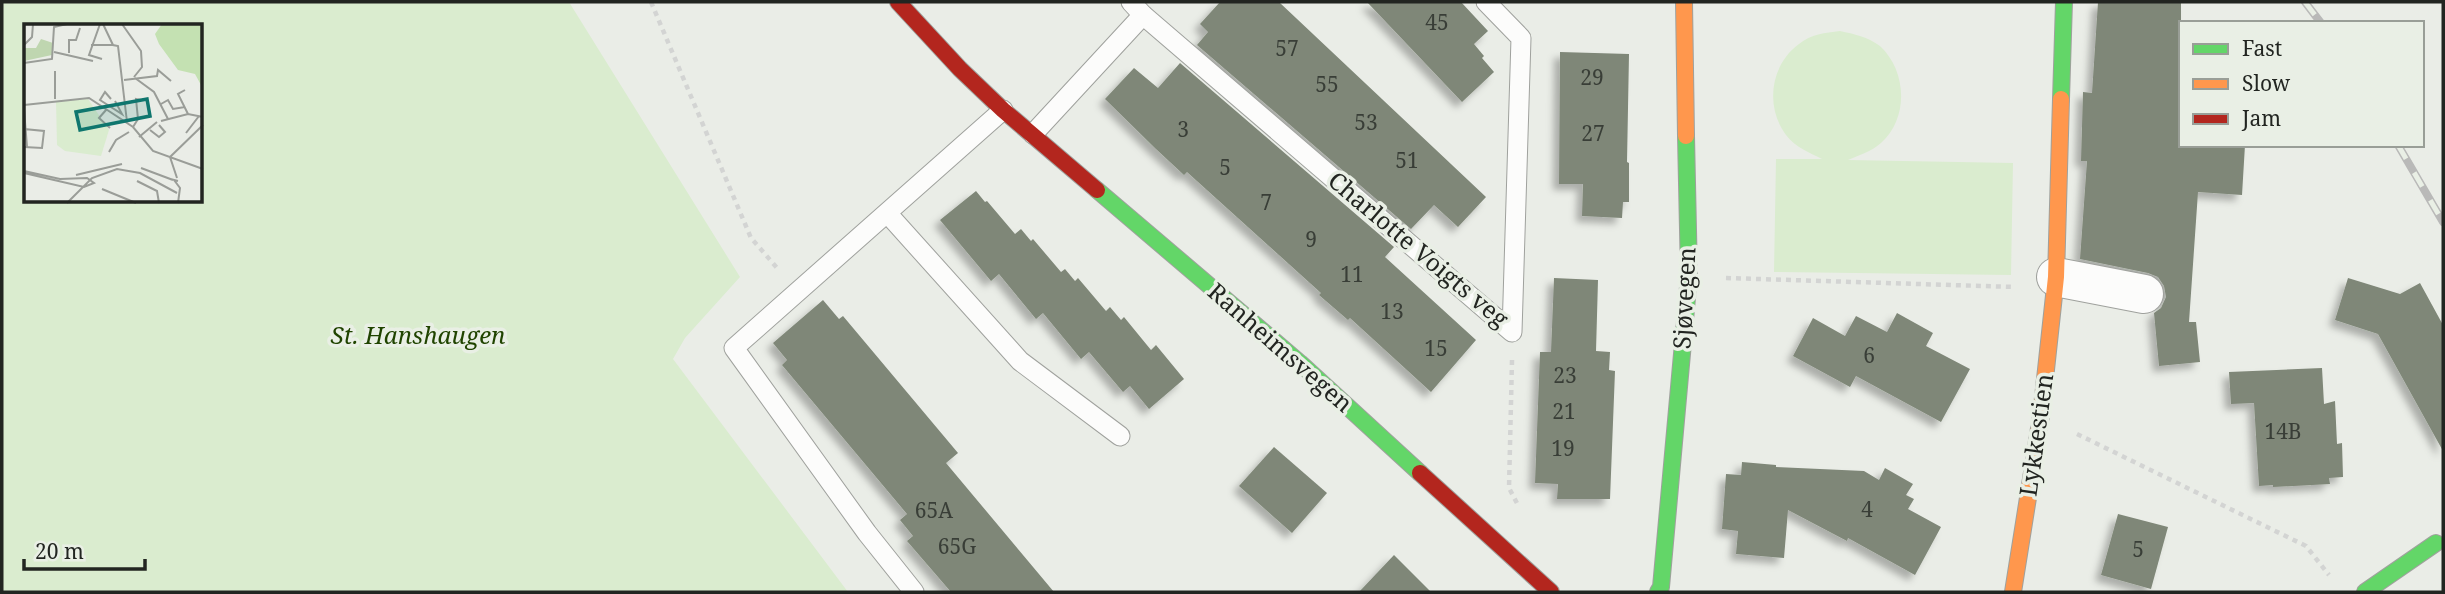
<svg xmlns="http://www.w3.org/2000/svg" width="2445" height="594" viewBox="0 0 2445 594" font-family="'Noto Serif',serif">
<defs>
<filter id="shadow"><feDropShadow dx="-6" dy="6" stdDeviation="3.5" flood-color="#0004"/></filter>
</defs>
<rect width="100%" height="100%" fill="#eaede7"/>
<g fill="#daeccf" fill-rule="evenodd">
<path d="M2 2H569L740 277 685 338 673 359 848 592H2ZM26 26H201V201H26Z"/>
<path d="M1840 31C1854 34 1868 37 1880 46 1907 71 1909 118 1881 143 1871 152 1859 155 1848 160L2013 163 2011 275 1774 272 1776 159H1822C1809 152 1796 148 1786 135 1765 107 1770 65 1799 44 1811 34 1825 33 1840 31Z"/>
</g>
<g fill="#7f8778" filter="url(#shadow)">
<polygon points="1220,2 1279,2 1486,197 1458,227 1434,205 1411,229 1197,45 1208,32 1200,24"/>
<polygon points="1367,2 1461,2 1488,31 1474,44 1484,56 1482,58 1494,72 1462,102"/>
<polygon points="2098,2 2181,2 2181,145 2245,145 2242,195 2198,192 2189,322 2196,322 2200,362 2159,366 2154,313 2161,308 2166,297 2164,286 2158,277 2148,273 2080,259 2087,161 2081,161 2083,92 2092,93"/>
<polygon points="1560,52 1629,54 1627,162 1629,163 1629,202 1623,202 1622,218 1582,216 1583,184 1559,184"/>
<polygon points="1180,63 1394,247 1385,257 1476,340 1431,392 1350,318 1348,320 1319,295 1321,293 1187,172 1184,175 1156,149 1105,99 1134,68 1158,88"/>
<polygon points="976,191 985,202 987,201 1015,234 1021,229 1031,241 1033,239 1061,272 1065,269 1075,281 1078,278 1106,311 1110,307 1121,320 1124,317 1151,350 1156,345 1184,379 1149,409 1130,386 1123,392 1089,352 1081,359 1043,313 1036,319 999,274 991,281 940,220"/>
<polygon points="1554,278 1598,280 1596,351 1610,352 1609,370 1615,371 1610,499 1557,499 1558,484 1535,483 1540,352 1551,352"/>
<polygon points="2348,278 2400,294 2420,283 2443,325 2443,451 2378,334 2335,320"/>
<polygon points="823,300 839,319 843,316 958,453 946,463 1054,592 951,592 907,541 913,536 900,520 907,514 782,365 787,360 773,343"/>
<polygon points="1897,313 1933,333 1926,346 1970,369 1941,422 1856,376 1850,387 1793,356 1813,318 1845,336 1856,316 1887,332"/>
<polygon points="2322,368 2324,404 2335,401 2337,444 2342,443 2343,477 2329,478 2330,484 2273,487 2273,485 2259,486 2254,403 2231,404 2229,372"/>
<polygon points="1274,447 1327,493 1292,533 1239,486"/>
<polygon points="1742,462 1776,465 1776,467 1864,471 1879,480 1885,468 1913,484 1906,495 1914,499 1908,509 1941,527 1915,575 1848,538 1847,541 1788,510 1784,558 1736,554 1738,531 1722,529 1726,474 1741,475"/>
<polygon points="2118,514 2168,527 2151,589 2101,575"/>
<polygon points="1394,555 1431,592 1359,592"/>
</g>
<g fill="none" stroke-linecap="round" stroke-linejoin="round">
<g stroke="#9fa19d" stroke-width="21">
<g id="lane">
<polyline points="1131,2 1143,15 1512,332 1521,38 1486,2"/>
<polyline points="1033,134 1143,15"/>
<polyline points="888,214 1020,361 1120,436"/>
<polyline points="914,592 867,533 734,348 1003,110"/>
</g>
</g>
<g stroke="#9fa19d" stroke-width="40">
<polyline id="street" points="2056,277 2144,294"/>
</g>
<g stroke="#9fa19d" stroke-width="18">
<g id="fast">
<polyline points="2061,99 2064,2"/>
<polyline points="1097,190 1300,363 1420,473"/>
<polyline points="1658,592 1661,587 1689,276 1686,136"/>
<polyline points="2365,592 2436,543"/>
</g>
</g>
<g stroke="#9fa19d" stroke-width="18">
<g id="slow">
<polyline points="1684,2 1686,136"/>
<polyline points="2013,592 2041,416 2056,277 2061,99"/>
</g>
</g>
<g stroke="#9fa19d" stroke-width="18">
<g id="jam">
<polyline points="898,2 960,69 1003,110 1097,190"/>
<polyline points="1420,473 1551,592"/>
</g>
</g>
<g stroke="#d3d4d3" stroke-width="4.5" stroke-dasharray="5 5" stroke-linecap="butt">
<polyline points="651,2 751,238 778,269"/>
<polyline points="1726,278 2015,287"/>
<polyline points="1512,360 1509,488 1519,507"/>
<polyline points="2077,434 2306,546 2329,575"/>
</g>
<use href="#lane" stroke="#fcfcfb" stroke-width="19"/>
<use href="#street" stroke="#fcfcfb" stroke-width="38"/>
<use href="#fast" stroke="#63d668" stroke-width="16"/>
<use href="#slow" stroke="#ff974d" stroke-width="16"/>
<use href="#jam" stroke="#b3261e" stroke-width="16"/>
<g stroke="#b9b9b8" stroke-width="8">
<g id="rail">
<polyline points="2305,2 2321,23"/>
<polyline points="2398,145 2443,222"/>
</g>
</g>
<use href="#rail" stroke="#e9efe5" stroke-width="5" stroke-dasharray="16" stroke-linecap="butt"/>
</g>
<g text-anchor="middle" stroke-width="7" stroke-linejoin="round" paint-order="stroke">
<g font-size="21" fill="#393e37">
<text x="1437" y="30">45</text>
<text x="1287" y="56">57</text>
<text x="1592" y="85">29</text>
<text x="1327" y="92">55</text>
<text x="1366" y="130">53</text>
<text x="1183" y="137">3</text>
<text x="1593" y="141">27</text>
<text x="1407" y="168">51</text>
<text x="1225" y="175">5</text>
<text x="1266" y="210">7</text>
<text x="1311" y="247">9</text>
<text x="1352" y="282">11</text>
<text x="1392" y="319">13</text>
<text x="1436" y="356">15</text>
<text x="1869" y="363">6</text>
<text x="1565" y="383">23</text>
<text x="1564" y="419">21</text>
<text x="2283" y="439">14B</text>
<text x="1563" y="456">19</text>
<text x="1867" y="517">4</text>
<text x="934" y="518">65A</text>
<text x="957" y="554">65G</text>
<text x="2138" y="557">5</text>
</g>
<g font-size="24" fill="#222521" stroke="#e9efe5">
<text transform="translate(1418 250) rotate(40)" y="8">Charlotte Voigts veg</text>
<text transform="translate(1685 298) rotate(-87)" y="8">Sjøvegen</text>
<text transform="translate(1280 348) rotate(41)" y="8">Ranheimsvegen</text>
<text transform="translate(2037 435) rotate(-82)" y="8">Lykkestien</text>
</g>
<g font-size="24" font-style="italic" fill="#204400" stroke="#e9efe5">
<text x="418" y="344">St. Hanshaugen</text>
</g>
</g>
<g transform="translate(24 24)">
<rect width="178" height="178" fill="#eaede7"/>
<path d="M64 75 85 106 77 132 41 127 33 121 32 77Z" fill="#daeccf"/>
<path d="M17 15 29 19 28 31 0 37V24H12Z" fill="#bfd6b0"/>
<path d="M138 0H178L177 61 171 50 154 46 135 20 131 10Z" fill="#c4e1b2"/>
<path fill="none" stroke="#9a9d98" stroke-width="2" d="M76 0 65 31 78 35M79 0 89 21 94 22 103 98M98 0 117 27 118 43 110 53M0 21 8 13 9 0M67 21H89M30 28 69 37M45 29V16H52L56 4M0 39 28 35 30 3 43 0M31 47V75M111 54 130 68 144 95M100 56 133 52 134 46 147 57M161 66 154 70 164 90M87 75 81 68 76 76 98 90 91 77M137 80 144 76 149 85 161 83M0 81 65 74 109 103 129 127 179 145M0 85 3 123M82 86 75 94 86 104M137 97 164 90 179 93M109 103 114 95 112 75 117 76M0 105 20 107 18 124 0 123M126 106 135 113 141 108 135 101M162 109 175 92M115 113 133 98M85 128 92 116 105 108M146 133 179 101M146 133 153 154M117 144 149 156M0 147 36 155 63 154 70 159 60 163 0 149M52 151 98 140M113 157 133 167 135 179M154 157 150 156 156 164 154 179M78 165 112 179M43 179 68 154 93 145 116 149 153 169"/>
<path fill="#0f766e" fill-opacity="0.15" stroke="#0f766e" stroke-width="3.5" d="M123 75 126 92 56 106 52 88Z"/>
<rect width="178" height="178" fill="none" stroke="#222521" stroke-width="3.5"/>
</g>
<rect width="2445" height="594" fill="none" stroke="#222521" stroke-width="7"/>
<rect x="2179" y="21" width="245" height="126" fill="#e9efe5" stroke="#999e97" stroke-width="2"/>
<rect x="2193" y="44" width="35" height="10" fill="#63d668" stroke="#999e97" stroke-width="2"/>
<text x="2242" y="56" font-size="21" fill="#222521">Fast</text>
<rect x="2193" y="79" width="35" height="10" fill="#ff974d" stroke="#999e97" stroke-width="2"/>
<text x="2242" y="91" font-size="21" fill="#222521">Slow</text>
<rect x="2193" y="114" width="35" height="10" fill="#b3261e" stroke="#999e97" stroke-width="2"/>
<text x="2242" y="126" font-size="21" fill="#222521">Jam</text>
<path d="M24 559v10h121v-10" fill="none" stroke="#222521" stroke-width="3.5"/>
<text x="35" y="559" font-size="21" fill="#222521" stroke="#e9efe5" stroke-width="5" paint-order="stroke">20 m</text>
</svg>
